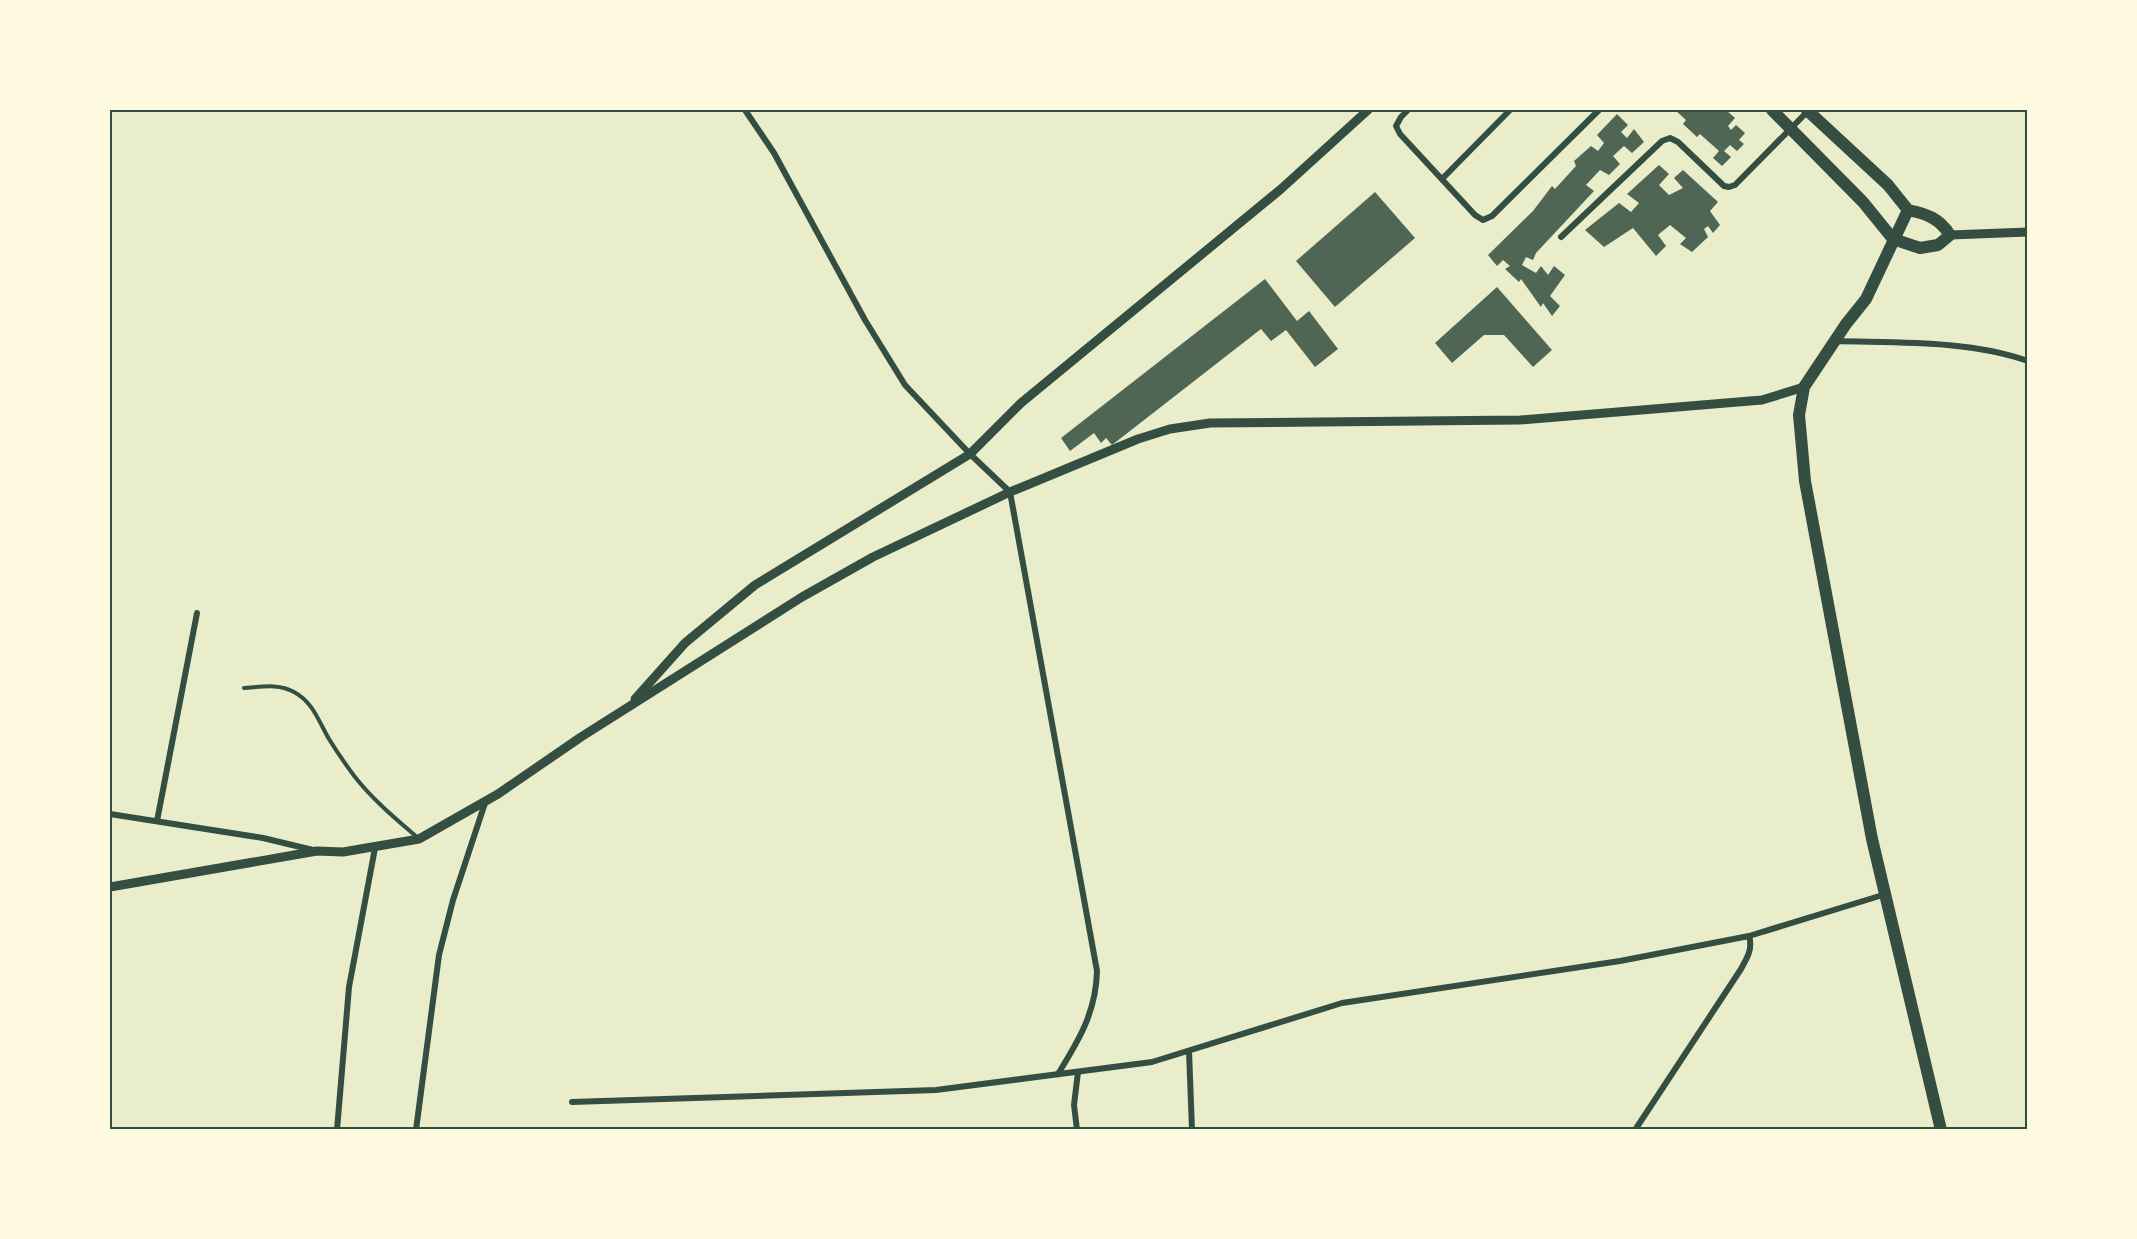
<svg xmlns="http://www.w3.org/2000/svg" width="2137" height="1239" viewBox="0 0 2137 1239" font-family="Mulish,sans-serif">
<rect width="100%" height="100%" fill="#e9edc9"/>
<g fill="#4f6655">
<polygon points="1675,110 1719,111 1726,110 1735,118 1728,126 1731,130 1736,125 1745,133 1739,140 1744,144 1737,151 1730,145 1724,151 1731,157 1722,166 1713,158 1719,151 1700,134 1697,137 1683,124 1686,120"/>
<polygon points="1617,114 1628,125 1621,132 1627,138 1634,129 1644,142 1632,153 1624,146 1613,156 1620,164 1609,175 1600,170 1586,185 1594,191 1536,253 1533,260 1526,257 1522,265 1536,273 1541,266 1548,275 1554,266 1565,275 1550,296 1560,306 1552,316 1543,303 1541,307 1521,279 1519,282 1505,269 1510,266 1503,260 1497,266 1488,255 1533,211 1552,186 1555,189 1576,166 1574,161 1591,146 1598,151 1604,143 1597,135"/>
<polygon points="1659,165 1669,174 1659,185 1669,195 1683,188 1674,178 1683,170 1718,202 1710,211 1720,225 1713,233 1708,226 1704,229 1708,237 1692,252 1680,244 1686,238 1670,225 1658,235 1666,246 1656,256 1633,228 1604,247 1585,230 1619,203 1631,212 1639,203 1627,194"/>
<polygon points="1375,192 1415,238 1335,307 1296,261"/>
<polygon points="1265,279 1297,321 1309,311 1338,349 1315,367 1286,330 1271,341 1261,329 1112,445 1106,438 1101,443 1094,433 1070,451 1061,438"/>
<polygon points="1497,287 1552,350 1533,367 1504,335 1484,335 1452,363 1435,343"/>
</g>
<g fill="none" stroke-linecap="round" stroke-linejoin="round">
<path stroke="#344e41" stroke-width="4" d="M244 688C261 687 278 683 294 692 313 702 319 722 329 739 337 752 346 765 355 777 374 801 396 819 418 838"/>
<g stroke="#344e41" stroke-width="6">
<path d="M745 110 774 153 865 320 905 385 970 454 1010 492 1097 971C1096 1012 1079 1040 1058 1074"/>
<polyline points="1408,110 1401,117 1396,126 1400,134 1475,215 1483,220 1492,216 1599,110"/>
<polyline points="1442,179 1510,110"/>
<polyline points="1561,237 1662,141 1670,138 1678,142 1724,186 1729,187 1735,185 1808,111"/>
<path d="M1835 341C1898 343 1968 340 2028 361"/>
<polyline points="110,814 263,838 313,850"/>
<polyline points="157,821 197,613"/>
<polyline points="1189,1051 1192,1130"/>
<polyline points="572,1102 936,1090 1152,1062 1342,1003 1620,961 1749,936 1886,894"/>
<polyline points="337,1130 349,987 375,848"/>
<polyline points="416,1130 439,955 453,900 486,800"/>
<polyline points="1077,1130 1074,1105 1078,1072"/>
<path d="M1635 1130 1741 969C1747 958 1753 949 1749 936"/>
</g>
<g stroke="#344e41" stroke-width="9">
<polyline points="1950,235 2028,232"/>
<polyline points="635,699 685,643 755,585 970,454 1021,403 1281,189 1368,110"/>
<polyline points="110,887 317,851 343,852 419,839 498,794 581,737 802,597 873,557 1010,492 1138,439 1170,429 1210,423 1520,420 1762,400 1804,387"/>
</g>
<g stroke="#344e41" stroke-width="12">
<path d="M1772 110 1863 202 1893 239 1920 248 1938 245 1950 235C1939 218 1927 214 1908 210L1888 185 1807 110"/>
<polyline points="1908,210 1866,299 1846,324 1804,387 1799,415 1805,481 1872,839 1941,1130"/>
</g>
</g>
<rect width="2137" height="1239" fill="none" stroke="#fefae0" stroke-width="222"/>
<rect x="111" y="111" width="1915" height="1017" fill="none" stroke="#344e41" stroke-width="2"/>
</svg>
